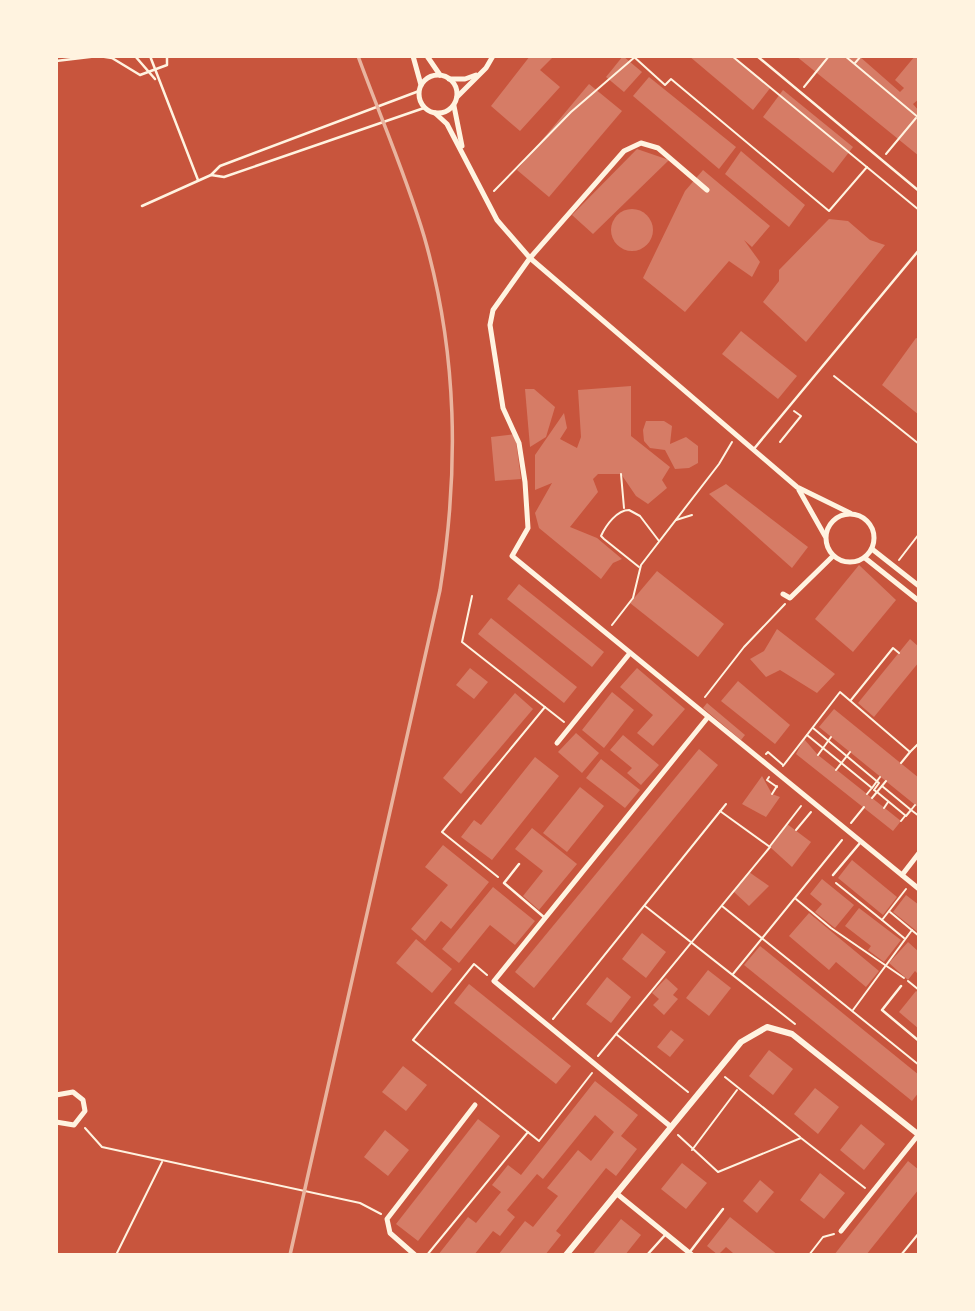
<svg xmlns="http://www.w3.org/2000/svg" width="975" height="1311" viewBox="0 0 975 1311" font-family="Helvetica,sans-serif">
<rect width="100%" height="100%" fill="#c8553d"/>
<g fill="#d67c66">
<polygon points="530,56 554,56 540,70 560,87 520,131 491,106"/>
<polygon points="623,56 642,72 624,92 606,77"/>
<polygon points="689,56 733,56 771,87 753,110"/>
<polygon points="796,56 859,56 900,92 904,88 895,80 915,56 919,56 919,99 913,104 919,111 919,156"/>
<polygon points="649,77 736,147 719,169 633,96"/>
<polygon points="589,84 622,111 549,197 517,170"/>
<polygon points="783,90 853,147 833,173 763,117"/>
<polygon points="637,149 669,160 593,234 572,215"/>
<polygon points="741,151 805,205 789,227 725,174"/>
<polygon points="703,170 770,226 752,247 744,240 760,262 752,277 729,261 685,312 643,278 685,191"/>
<circle cx="632" cy="230" r="21"/>
<polygon points="829,219 848,221 870,240 885,245 806,342 763,302 779,281 779,270"/>
<polygon points="741,331 797,376 778,399 722,354"/>
<polygon points="916,338 919,339 919,415 882,385"/>
<polygon points="631,386 631,436 670,467 662,480 667,488 648,504 636,496 621,474 598,474 593,479 598,492 570,527 597,538 622,559 613,563 601,579 539,528 535,513 552,483 535,490 535,455 564,413 567,428 560,439 577,448 581,437 578,390"/>
<polygon points="525,389 534,389 555,407 546,437 530,447"/>
<polygon points="646,421 664,421 672,426 670,444 686,437 698,446 698,463 689,468 675,469 665,450 650,448 644,441 643,430"/>
<polygon points="515,434 521,479 495,481 491,437"/>
<polygon points="726,484 808,547 792,568 709,494"/>
<polygon points="859,565 896,600 853,652 815,619"/>
<polygon points="657,571 724,624 698,657 630,603"/>
<polygon points="519,584 604,652 592,667 507,599"/>
<polygon points="491,618 577,687 564,703 478,634"/>
<polygon points="777,629 835,674 817,693 780,670 766,677 750,659 764,651"/>
<polygon points="910,639 919,647 919,662 874,717 858,703"/>
<polygon points="470,668 488,682 474,699 456,685"/>
<polygon points="637,668 685,709 653,746 637,733 653,715 620,687"/>
<polygon points="738,681 790,725 775,744 721,701"/>
<polygon points="612,692 634,710 604,748 582,730"/>
<polygon points="515,693 533,709 461,794 443,778"/>
<polygon points="707,703 745,735 741,740 703,708"/>
<polygon points="834,709 919,778 919,808 819,727"/>
<polygon points="576,733 599,753 582,773 558,752"/>
<polygon points="623,735 659,765 641,785 627,773 632,768 610,750"/>
<polygon points="804,739 818,755 901,821 893,831 796,754"/>
<polygon points="699,749 718,765 534,988 515,972"/>
<polygon points="535,757 559,776 492,860 461,837 474,820 481,825"/>
<polygon points="601,759 640,790 625,808 586,778"/>
<polygon points="762,776 772,794 780,797 766,817 742,804"/>
<polygon points="580,787 604,806 567,852 543,833"/>
<polygon points="787,824 811,842 792,867 770,847"/>
<polygon points="532,828 577,864 539,910 523,896 543,871 515,849"/>
<polygon points="443,845 489,882 451,929 441,921 425,941 411,929 448,885 425,867"/>
<polygon points="852,860 897,897 883,915 838,878"/>
<polygon points="749,872 769,886 749,906 733,891"/>
<polygon points="822,879 854,905 835,928 815,912 822,904 810,894"/>
<polygon points="493,887 535,921 515,945 490,925 459,963 442,949"/>
<polygon points="906,895 919,905 919,933 893,912"/>
<polygon points="859,908 901,940 884,962 868,950 871,946 845,926"/>
<polygon points="809,913 879,971 866,987 836,962 829,970 789,936"/>
<polygon points="642,933 666,952 646,978 622,959"/>
<polygon points="416,939 452,969 432,993 396,963"/>
<polygon points="908,942 919,952 919,975 915,971 908,980 889,963"/>
<polygon points="760,946 919,1075 919,1092 912,1101 744,965"/>
<polygon points="708,970 731,988 709,1016 686,998"/>
<polygon points="607,977 631,997 611,1023 586,1004"/>
<polygon points="666,978 678,989 673,995 678,999 664,1015 653,1005 659,999 652,993"/>
<polygon points="469,984 571,1066 556,1084 454,1003"/>
<polygon points="916,991 919,993 919,1029 899,1012"/>
<polygon points="671,1030 684,1040 670,1057 657,1047"/>
<polygon points="769,1050 793,1069 773,1095 749,1076"/>
<polygon points="403,1066 427,1085 406,1111 382,1092"/>
<polygon points="595,1081 638,1115 621,1136 637,1149 616,1176 606,1168 556,1231 561,1235 545,1255 498,1255 525,1221 533,1227 558,1196 547,1188 578,1150 591,1161 614,1132 595,1115 543,1179 537,1174 507,1210 515,1217 500,1236 493,1231 474,1255 438,1255 468,1217 476,1223 501,1192 492,1185 508,1165 521,1175"/>
<polygon points="815,1088 839,1107 818,1134 794,1114"/>
<polygon points="478,1119 500,1136 418,1241 396,1224"/>
<polygon points="861,1124 885,1144 864,1170 840,1150"/>
<polygon points="385,1130 409,1150 388,1176 364,1157"/>
<polygon points="908,1161 919,1170 919,1189 866,1255 834,1255"/>
<polygon points="682,1163 707,1183 686,1209 661,1189"/>
<polygon points="820,1173 845,1193 824,1219 800,1200"/>
<polygon points="760,1180 774,1192 757,1213 743,1201"/>
<polygon points="730,1217 778,1255 732,1255 733,1253 726,1247 718,1255 707,1246"/>
<polygon points="621,1219 641,1235 625,1255 592,1255"/>
</g>
<g fill="none" stroke-linecap="round" stroke-linejoin="round">
<g stroke="#fff3e0" stroke-width="2">
<polyline points="633,56 665,85 671,79 829,211 867,167"/>
<polyline points="732,56 919,210"/>
<polyline points="845,56 919,118"/>
<polyline points="855,63 861,56"/>
<polyline points="804,87 829,56"/>
<polyline points="886,154 916,118"/>
<polyline points="494,191 571,112 636,56"/>
<polyline points="834,376 919,444"/>
<polyline points="780,442 801,416 794,411"/>
<polyline points="621,474 624,508"/>
<polyline points="676,520 692,515"/>
<polyline points="899,560 919,534"/>
<path d="M639 567 604 539 601 536C606 525 617 510 629 510L640 516 659 541"/>
<polyline points="472,596 462,642 564,722"/>
<polyline points="612,625 633,598 641,565 719,464 732,442"/>
<polyline points="705,697 744,647 785,604"/>
<polyline points="851,700 893,648 899,653"/>
<polyline points="813,728 879,783 874,790 877,792 906,816 911,810 919,816"/>
<polyline points="807,735 872,788 880,777"/>
<polyline points="766,754 768,752 783,765"/>
<polyline points="818,755 831,737"/>
<polyline points="901,763 910,752"/>
<polyline points="783,766 840,692 910,752 919,743"/>
<polyline points="836,770 850,752"/>
<polyline points="769,777 767,780 777,787"/>
<polyline points="882,786 911,810 915,805"/>
<polyline points="772,794 777,786"/>
<polyline points="867,794 871,789"/>
<polyline points="872,798 886,781"/>
<polyline points="884,808 888,802"/>
<polyline points="901,821 905,816"/>
<polyline points="851,823 864,807"/>
<polyline points="796,830 811,812"/>
<polyline points="770,846 801,806"/>
<polyline points="498,877 442,832 545,707"/>
<polyline points="836,883 882,920"/>
<polyline points="796,899 831,928 904,978"/>
<polyline points="645,906 795,1024"/>
<polyline points="722,906 919,1065"/>
<polyline points="890,912 919,936"/>
<polyline points="904,938 882,920 906,889"/>
<polyline points="733,974 842,840"/>
<polyline points="487,975 474,964 413,1040 539,1141 592,1073"/>
<polyline points="908,981 919,990"/>
<polyline points="853,1010 912,930"/>
<polyline points="553,1019 726,804"/>
<polyline points="616,1034 688,1092"/>
<polyline points="598,1056 770,847 720,811"/>
<polyline points="725,1077 800,1137"/>
<polyline points="85,1128 102,1147 360,1203 381,1214"/>
<polyline points="678,1135 718,1172 801,1138 865,1188"/>
<polyline points="692,1150 737,1090"/>
<polyline points="116,1255 162,1162"/>
<polyline points="427,1255 528,1132"/>
<polyline points="809,1255 823,1237 834,1234"/>
<polyline points="901,1255 919,1233"/>
</g>
<g stroke="#fff3e0" stroke-width="2.5">
<polyline points="99,56 112,58 140,75 167,65 167,56"/>
<polyline points="135,56 155,79"/>
<polyline points="150,56 198,180"/>
<polyline points="757,56 919,191"/>
<polyline points="56,61 98,56"/>
<polyline points="211,175 224,177 424,108"/>
<polyline points="142,206 211,175 220,166 419,91"/>
<polyline points="753,450 919,250"/>
<polyline points="519,864 504,883 545,918"/>
<polyline points="833,875 860,843"/>
<polyline points="901,986 882,1010 919,1041"/>
<polyline points="689,1253 723,1209"/>
<polyline points="647,1255 666,1234"/>
</g>
<g stroke="#fff3e0" stroke-width="5">
<polyline points="413,56 421,85"/>
<polyline points="427,56 440,75"/>
<circle cx="438" cy="94" r="19"/>
<polyline points="449,79 465,79 476,75"/>
<polyline points="457,97 486,68 493,56"/>
<polyline points="454,106 462,146"/>
<polyline points="435,113 447,124 497,220 530,258 797,487 850,513"/>
<polyline points="707,190 658,148 641,143 624,151 530,258 493,310 490,325 503,408 519,443 525,482 528,528 512,556 919,889"/>
<polyline points="799,490 825,536"/>
<circle cx="850" cy="538" r="24"/>
<polyline points="872,549 919,586"/>
<polyline points="865,558 919,601"/>
<polyline points="783,594 790,598 833,556"/>
<polyline points="557,743 630,653"/>
<polyline points="902,875 919,853"/>
<polyline points="56,1095 73,1092 83,1100 85,1111 74,1125 56,1122"/>
<polyline points="670,1126 494,981 708,717"/>
<polyline points="616,1193 692,1255"/>
<polyline points="841,1231 919,1134"/>
<polyline points="415,1255 390,1233 387,1219 475,1105"/>
</g>
<polyline stroke="#fff3e0" stroke-width="6" points="566,1255 741,1042 767,1027 792,1034 919,1135"/>
<path stroke="#e9b49f" stroke-width="3.5" d="M290 1255 440 590C459 471 458 354 424 236 406 175 380 116 358 56"/>
</g>
<rect width="975" height="1311" fill="none" stroke="#fff3e0" stroke-width="116"/>
</svg>
